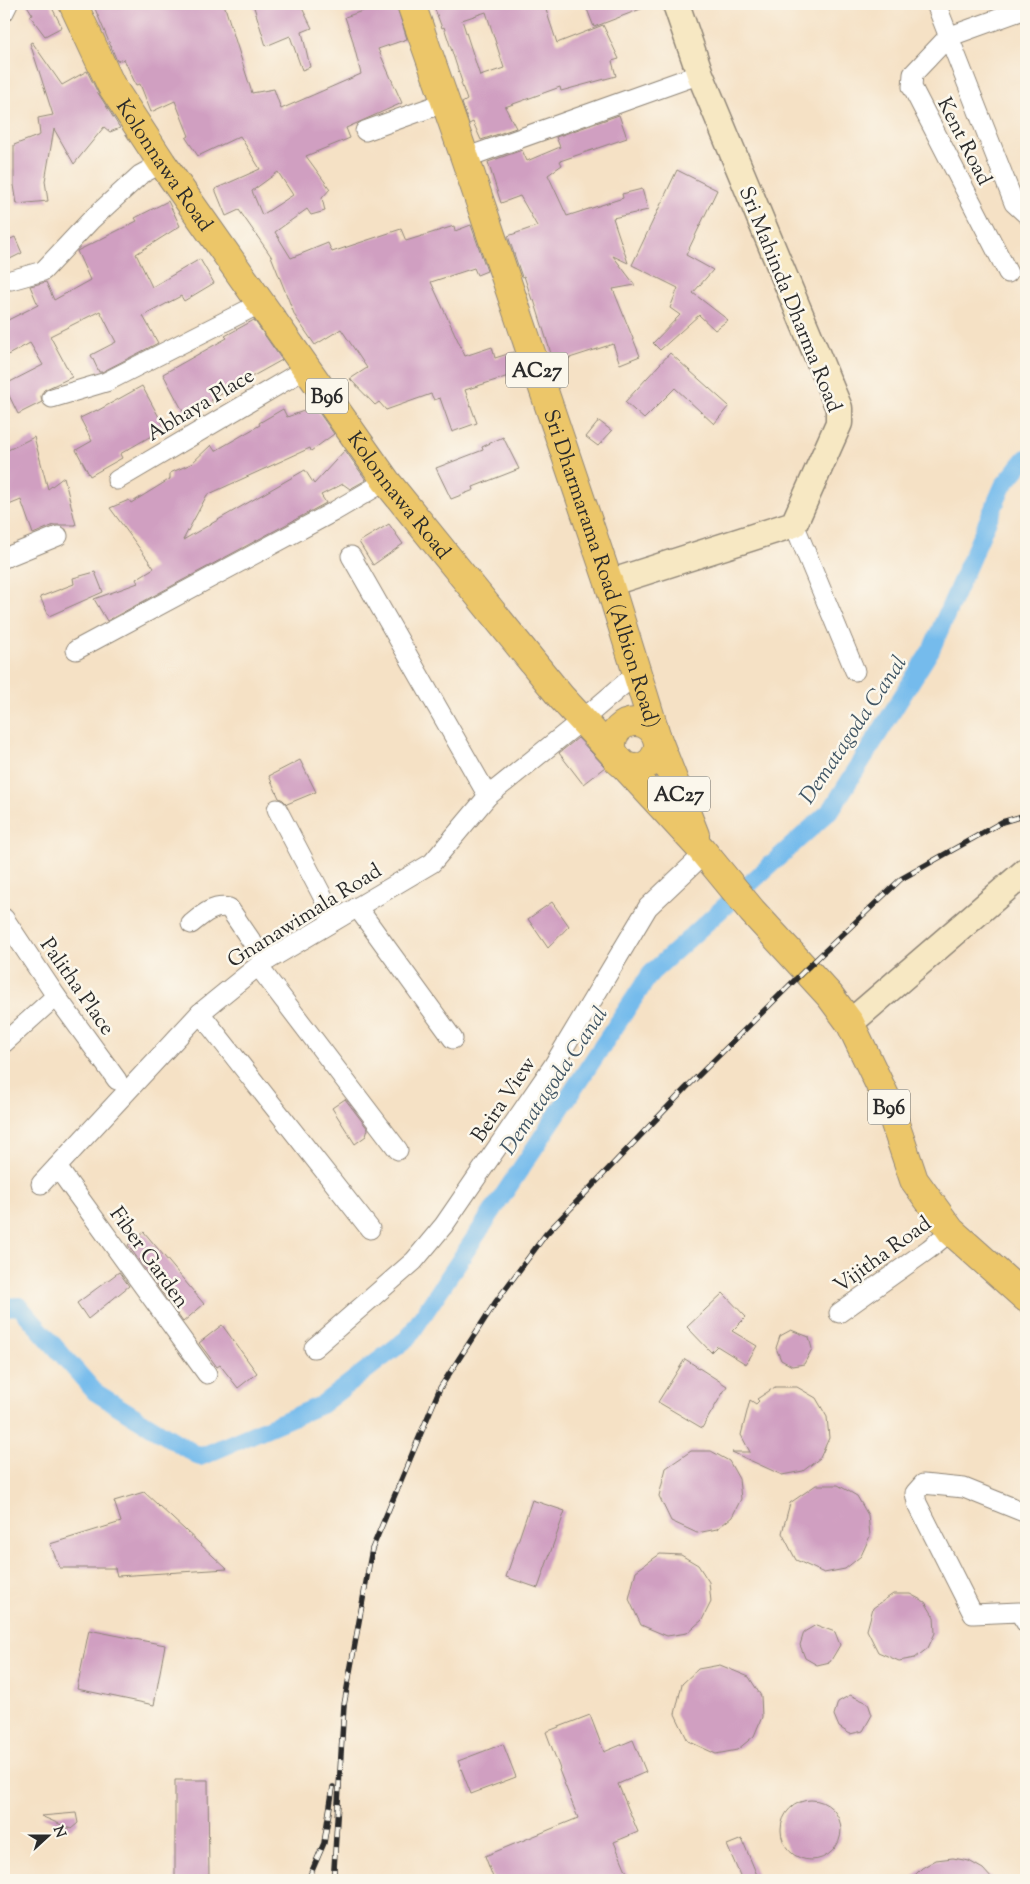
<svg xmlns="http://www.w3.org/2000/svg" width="1030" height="1884" viewBox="0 0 1030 1884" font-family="'Sorts Mill Goudy',serif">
<rect width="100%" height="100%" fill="#fbf7ec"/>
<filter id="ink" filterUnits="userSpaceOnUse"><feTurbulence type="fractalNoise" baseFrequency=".02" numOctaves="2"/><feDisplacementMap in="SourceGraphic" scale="10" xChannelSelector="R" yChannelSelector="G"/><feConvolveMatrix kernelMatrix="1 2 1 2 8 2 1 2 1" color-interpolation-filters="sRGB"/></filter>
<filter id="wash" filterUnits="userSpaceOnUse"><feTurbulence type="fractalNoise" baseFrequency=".0096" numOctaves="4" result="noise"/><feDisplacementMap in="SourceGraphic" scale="20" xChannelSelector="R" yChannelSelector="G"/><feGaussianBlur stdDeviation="1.12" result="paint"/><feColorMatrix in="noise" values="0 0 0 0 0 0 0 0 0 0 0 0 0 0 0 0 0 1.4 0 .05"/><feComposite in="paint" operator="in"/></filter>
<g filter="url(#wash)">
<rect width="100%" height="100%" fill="#f5e1c5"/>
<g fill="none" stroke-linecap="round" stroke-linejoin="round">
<polyline stroke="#74bbec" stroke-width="18" points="4,1307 19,1306 95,1392 200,1457 321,1405 408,1338 651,973 831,810 931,650 1003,486 1026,458"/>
</g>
<g id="blocks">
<g fill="#d09fc1" fill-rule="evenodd">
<polygon points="26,4 50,4 62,27 45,36 30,16 33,15"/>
<path d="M93 4H224L252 93 274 89 281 109 361 74 352 38 345 17 374 7 373 4H396L407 39 378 49 402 103 346 128 350 138 306 156 330 189 322 198 325 211 311 215 307 209 275 232 291 258 328 243 332 252 401 229 406 241 454 226 455 231 471 225 487 271 477 275 474 268 431 282 465 356 492 347 495 358 514 352 521 372 465 390 477 423 452 432 440 398 434 400 431 394 386 410 379 402 375 405 350 379 367 368 341 329 315 345 295 316 271 256 239 210 226 216 215 189 260 169 240 136 198 156 186 138 189 136 175 101 151 112 140 84 136 85 124 59 117 61ZM278 172 293 195 262 215 252 191Z"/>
<polygon points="253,4 300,4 312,28 302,32 310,67 302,70 290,36 266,46"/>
<path d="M433 4H544L557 43 603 25 619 59 612 61 616 76 561 91 560 87 505 107 516 128 481 140 473 122 469 124 462 103 467 100 461 83 462 82 444 27 442 28ZM486 12 504 68 480 76 462 20Z"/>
<polygon points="585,4 651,4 651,5 594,27"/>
<polygon points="32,42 62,85 87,71 98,93 120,128 110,132 104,127 74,164 54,129 45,181 48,201 17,204 14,185 14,145 40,135 38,118 53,115 30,43"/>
<polygon points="619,115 627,138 560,161 562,165 548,175 567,216 623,198 622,194 642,189 648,210 613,218 628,263 613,256 635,285 613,289 640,356 620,364 613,344 554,363 534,300 532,300 524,276 522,277 508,236 537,226 520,196 501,203 488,162 522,150 527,161 560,147 556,137"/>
<polygon points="677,170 717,190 686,255 713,270 693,293 728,320 715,330 699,315 660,350 653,343 680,315 670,308 678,288 632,265"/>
<polygon points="168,201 180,226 136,254 152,287 200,259 214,283 184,301 181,296 143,316 158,343 102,372 99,372 91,355 116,342 100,311 50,336 72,377 44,390 41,396 42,402 18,414 4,385 43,365 30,343 4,357 4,322 38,305 30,286 46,282 54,300 90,280 77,251 137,221 135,218"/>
<polygon points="15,237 22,253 4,262 4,242"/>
<polygon points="254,320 282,360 246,380 211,400 213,402 186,417 163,374 227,338 225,336"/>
<polygon points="670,353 729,406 714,424 675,388 644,419 625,402"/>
<polygon points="142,386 165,428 120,454 122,458 90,476 76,450 92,441 80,418 97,410 97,411"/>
<polygon points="315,407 334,434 311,451 310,448 207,495 183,540 305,470 314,484 345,450 366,480 350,489 343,484 321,495 326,503 107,621 94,599 138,583 136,579 154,568 110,508 129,500 131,503 170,479 170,473 191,464 211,445 215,451 260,425 259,423 283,409 287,417"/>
<polygon points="599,421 612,431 598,446 586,437"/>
<polygon points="34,437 48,489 64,477 76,525 54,525 33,534 21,500 4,507 4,452"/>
<polygon points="503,437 519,469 473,487 474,490 451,499 436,468 483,450 482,447"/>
<polygon points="389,524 403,544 373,565 359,542"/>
<polygon points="95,572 103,592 49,616 40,597 74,584 73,578"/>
<polygon points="578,738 605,767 583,784 559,753"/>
<polygon points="300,760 316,792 287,804 283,800 279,798 269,776"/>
<polygon points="552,902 569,926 548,948 528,919"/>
<polygon points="345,1099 368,1129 366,1136 355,1144 332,1108"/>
<polygon points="144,1232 204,1304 183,1322 128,1245"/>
<polygon points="119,1272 129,1286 88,1319 77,1303"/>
<polygon points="723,1293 746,1317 732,1331 757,1346 746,1364 717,1346 711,1352 687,1327"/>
<polygon points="222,1325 257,1373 238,1388 220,1365 217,1367 199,1343"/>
<polygon points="791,1330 809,1337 812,1349 804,1364 792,1366 781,1360 776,1348 780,1336"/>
<polygon points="685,1359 727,1386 702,1428 658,1402"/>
<polygon points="775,1387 797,1387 816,1398 827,1417 829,1438 820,1458 803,1471 782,1475 732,1452 750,1452 741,1435 750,1400 756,1404 759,1401 757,1399"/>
<polygon points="691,1451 711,1451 729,1461 739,1479 741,1499 732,1517 717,1529 697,1533 671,1521 659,1496 666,1468"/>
<polygon points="816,1485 838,1485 857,1496 868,1515 870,1536 861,1556 845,1569 824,1573 796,1560 782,1533 790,1503"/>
<polygon points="144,1492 227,1569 117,1576 115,1568 60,1568 50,1544 121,1522 114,1501"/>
<polygon points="532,1500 565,1511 538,1588 506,1577"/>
<polygon points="660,1554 681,1555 698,1565 709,1582 711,1602 702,1620 687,1633 667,1636 641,1625 629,1599 636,1571"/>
<polygon points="893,1594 910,1594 925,1602 934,1617 935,1633 928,1648 915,1658 899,1661 878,1652 867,1630 873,1608"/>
<polygon points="816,1625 835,1632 840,1645 830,1662 817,1665 805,1658 800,1645 804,1632"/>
<polygon points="89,1630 165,1645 154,1705 77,1689"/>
<polygon points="720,1665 749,1677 761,1696 762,1717 754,1736 737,1750 716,1754 688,1741 675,1714 682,1684 698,1669"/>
<polygon points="850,1695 868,1703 872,1715 863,1731 850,1734 839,1727 834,1715 838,1702"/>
<polygon points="590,1715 604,1752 633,1740 646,1772 618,1784 638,1832 614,1842 630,1880 494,1880 485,1856 578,1818 559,1770 560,1769 546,1732"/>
<polygon points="503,1744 516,1777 471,1794 458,1761"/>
<polygon points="175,1780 208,1780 209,1880 175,1880"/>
<circle cx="811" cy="1830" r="30"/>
<polygon points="76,1813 78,1823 71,1829 41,1816"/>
<polygon points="742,1839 759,1880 742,1880 727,1845"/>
<polygon points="953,1858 969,1861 983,1869 993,1880 910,1880 922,1868 936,1860"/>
</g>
</g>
</g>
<g filter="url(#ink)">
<use href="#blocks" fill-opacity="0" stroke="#908678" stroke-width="1"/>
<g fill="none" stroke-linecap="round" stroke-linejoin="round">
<g stroke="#908678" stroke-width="21">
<g id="street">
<polyline points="936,4 1014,203 1026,214"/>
<polyline points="4,12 8,4"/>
<polyline points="365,131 446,102"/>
<polyline points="465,158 700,74"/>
<polyline points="1008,273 912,87 913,74 948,37 1026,9"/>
<polyline points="11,280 43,271 91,220 140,175 162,163"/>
<polyline points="52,398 106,382 261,303"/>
<polyline points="117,480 307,368"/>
<polyline points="794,524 855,671"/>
<polyline points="351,556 488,796"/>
<polyline points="4,558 58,536"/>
<polyline points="76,650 333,512 386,481"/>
<polyline points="277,809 335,920"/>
<polyline points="357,907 453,1039"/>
<polyline points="4,918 56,996 117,1080"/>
<path d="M191 924C202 915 214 904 229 908L265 961"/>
<polyline points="258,966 398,1150"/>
<polyline points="200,1013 370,1229"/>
<polyline points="4,1043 56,996"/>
<polyline points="57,1167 207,1374"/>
<polyline points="41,1184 200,1013 258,966 432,863 488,796 582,720 638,672"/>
<polyline points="839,1313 929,1249 951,1231"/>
<polyline points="314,1348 414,1261 444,1225 553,1066 648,907 704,854"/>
<polyline points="1026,1513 964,1488 923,1484 915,1493 917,1503 973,1614 1019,1612 1026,1623"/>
</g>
</g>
<g stroke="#908678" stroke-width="29">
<g id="secondary">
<polyline points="609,583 794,524 839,423 839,408 700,74 676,4"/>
<polyline points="850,1023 1026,871"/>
</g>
</g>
<g stroke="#908678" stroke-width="30">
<g id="primary">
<path id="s1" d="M73 4 111 85 162 163 386 481 561 697 701 849 752 911 830 996 850 1023 887 1100 914 1180 951 1231 1026 1298"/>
<path id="s2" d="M411 4 465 158 609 583 657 738 695 835"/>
<circle cx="635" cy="745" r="23"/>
</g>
</g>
<use href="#street" stroke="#fff" stroke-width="19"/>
<use href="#secondary" stroke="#f7e8c3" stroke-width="26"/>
<use href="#primary" stroke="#ecc669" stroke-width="28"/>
<g stroke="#2b2b2b" stroke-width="5.5">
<g id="rail">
<polyline points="308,1880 324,1843 333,1787"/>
<polyline points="334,1880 334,1869 344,1705 372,1549 440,1388 495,1303 546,1234 686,1088 806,969 901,879 1002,822 1026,815"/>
</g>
</g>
<use href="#rail" stroke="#fbf7ec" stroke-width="4" stroke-dasharray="11" stroke-linecap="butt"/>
</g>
</g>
<g text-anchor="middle" stroke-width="5" stroke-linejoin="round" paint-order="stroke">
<g fill="#fbf7ec" stroke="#696865" stroke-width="1">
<rect x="506" y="352.5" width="62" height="35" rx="4"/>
<rect x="306" y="378.5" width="42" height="35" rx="4"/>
<rect x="648" y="776.5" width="62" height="35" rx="4"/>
<rect x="868" y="1089.5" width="42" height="35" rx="4"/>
</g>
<g font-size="20" font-weight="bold" fill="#2b2b2b">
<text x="537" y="377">AC27</text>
<text x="327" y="403">B96</text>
<text x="679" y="801">AC27</text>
<text x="889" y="1114">B96</text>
</g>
<g font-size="21" fill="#2b2b2b" stroke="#fbf7ec">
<text transform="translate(965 141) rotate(63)" y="7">Kent Road</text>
<text dy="7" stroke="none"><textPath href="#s1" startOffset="186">Kolonnawa Road</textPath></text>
<text transform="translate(791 299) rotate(68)" y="7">Sri Mahinda Dharma Road</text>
<text transform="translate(200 404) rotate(-31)" y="7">Abhaya Place</text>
<text dy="7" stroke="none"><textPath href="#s1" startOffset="591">Kolonnawa Road</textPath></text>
<text dy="7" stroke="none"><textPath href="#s2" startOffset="596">Sri Dharmarama Road (Albion Road)</textPath></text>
<text transform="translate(304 915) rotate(-32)" y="7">Gnanawimala Road</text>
<text transform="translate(78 986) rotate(55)" y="7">Palitha Place</text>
<text transform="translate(503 1099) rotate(-56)" y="7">Beira View</text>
<text transform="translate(882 1254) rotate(-36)" y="7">Vijitha Road</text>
<text transform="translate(150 1257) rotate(54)" y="7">Fiber Garden</text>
</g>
<g font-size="22" font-style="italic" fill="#415665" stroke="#fbf7ec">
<text transform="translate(852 729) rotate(-56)" y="8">Dematagoda Canal</text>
<text transform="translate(553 1080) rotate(-56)" y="8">Dematagoda Canal</text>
</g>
</g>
<rect width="1030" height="1884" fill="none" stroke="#fbf7ec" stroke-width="20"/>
<g transform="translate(48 1836) rotate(69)" stroke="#fbf7ec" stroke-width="4" paint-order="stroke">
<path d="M0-4L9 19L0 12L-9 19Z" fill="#2b2b2b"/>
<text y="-8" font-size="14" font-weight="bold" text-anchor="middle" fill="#2b2b2b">N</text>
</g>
</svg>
